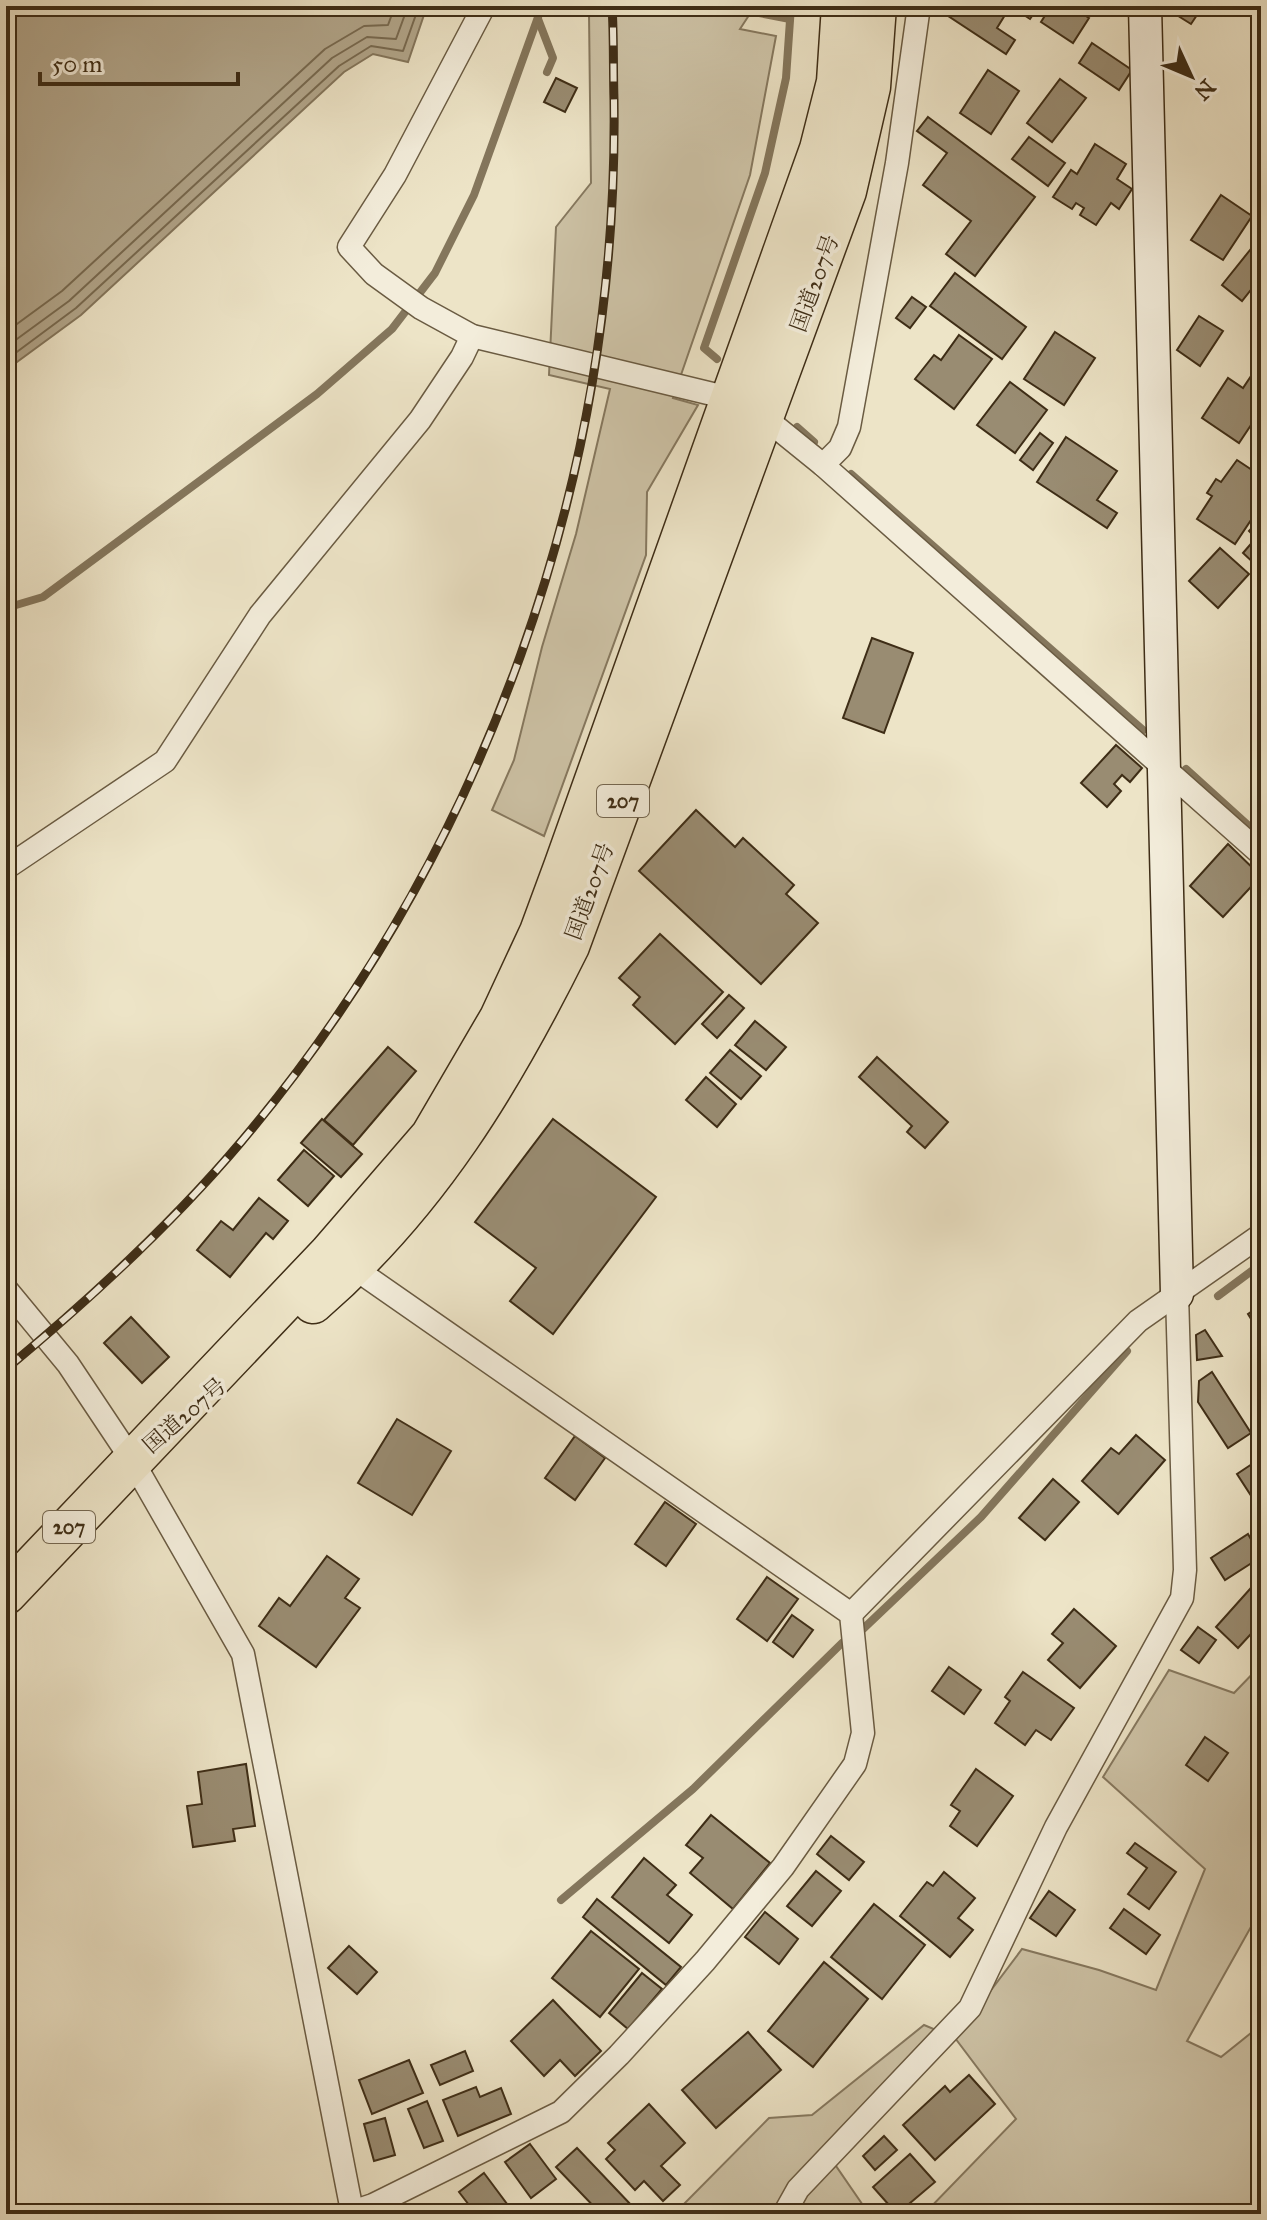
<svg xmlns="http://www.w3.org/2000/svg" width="1267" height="2220" viewBox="0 0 1267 2220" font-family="'IM FELL Great Primer','Noto Serif JP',serif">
<rect width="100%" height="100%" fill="#ede4c7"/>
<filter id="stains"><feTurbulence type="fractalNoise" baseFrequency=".0025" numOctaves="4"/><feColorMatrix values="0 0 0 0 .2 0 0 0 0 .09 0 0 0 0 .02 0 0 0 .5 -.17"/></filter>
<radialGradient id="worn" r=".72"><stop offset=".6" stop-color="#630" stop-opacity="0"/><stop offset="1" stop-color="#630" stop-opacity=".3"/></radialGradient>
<g fill="#cfc5a9" stroke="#867960" stroke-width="2">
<polygon points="571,6 755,6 740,29 776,36 750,175 673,398 698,405 647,492 646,555 544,836 492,810 514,760 542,647 576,534 610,389 549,375 556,227 591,183 589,14"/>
<polygon points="1261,1665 1261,1909 1187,2041 1221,2057 1261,2025 1261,2214 924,2214 1016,2119 955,2038 834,2163 869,2214 674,2214 769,2118 812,2115 924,2025 955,2038 1022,1949 1099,1970 1156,1990 1205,1869 1103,1777 1169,1670 1234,1693"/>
</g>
<polygon fill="#b2a68b" stroke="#84765c" stroke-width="2" points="6,6 427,6 408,62 373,54 344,72 81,315 6,370"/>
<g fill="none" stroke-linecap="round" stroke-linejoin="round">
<g stroke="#786a50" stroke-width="2">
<polyline points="6,332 62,291 325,49 364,26 388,25 395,6"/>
<polyline points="6,347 69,301 332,58 367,37 396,39 408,6"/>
<polyline points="6,360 76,308 339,66 371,46 403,51 419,6"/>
</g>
<g stroke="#84765c" stroke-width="8">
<polyline points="723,6 790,19"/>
<polyline points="538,19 553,58 547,72"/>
<polyline points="717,359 704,348 765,173 786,78 791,6"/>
<polyline points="797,427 814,442"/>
<polyline points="851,474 1143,730"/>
<polyline points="6,608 43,597 317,394 392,329 435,273 474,195 542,6"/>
<polyline points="1186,769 1261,837"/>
<polyline points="1218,1296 1261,1264"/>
<polyline points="863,1629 981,1517 1127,1351"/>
<polyline points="561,1900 693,1789 842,1643"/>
</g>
</g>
<g fill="#998c72" stroke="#3e2d16" stroke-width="2">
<polygon points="933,6 992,6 1005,15 997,28 1015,40 1006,54"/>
<polygon points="1010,6 1039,6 1030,19"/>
<polygon points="1051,6 1070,6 1089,18 1073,43 1041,22"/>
<polygon points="1169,6 1203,6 1191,24 1167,9"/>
<polygon points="1092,43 1132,70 1119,90 1079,63"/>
<polygon points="988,70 1019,91 991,134 960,113"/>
<polygon points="556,78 577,88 565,112 544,102"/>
<polygon points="1060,79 1086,98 1052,142 1027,123"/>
<polygon points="928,117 1035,197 975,276 946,254 971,221 923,185 947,153 917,131"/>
<polygon points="1029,137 1065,163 1048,186 1012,159"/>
<polygon points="1095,144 1126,164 1117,179 1132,189 1119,209 1111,203 1096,225 1080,215 1084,208 1076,203 1072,209 1053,197 1071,170 1077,174"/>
<polygon points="1221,195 1252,216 1223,260 1191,240"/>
<polygon points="1254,245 1261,250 1261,277 1242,301 1222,285"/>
<polygon points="955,273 1026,327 1002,359 930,306"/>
<polygon points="912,297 926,307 910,328 896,318"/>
<polygon points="1199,316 1223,331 1200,366 1177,350"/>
<polygon points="1055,332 1095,358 1064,405 1024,379"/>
<polygon points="959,335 992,359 954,409 915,379 934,355 941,360"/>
<polygon points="1261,361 1261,410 1239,443 1202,418 1228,378 1243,388"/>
<polygon points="1010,382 1047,410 1015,453 977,425"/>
<polygon points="1040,433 1053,443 1033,470 1020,460"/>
<polygon points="1066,437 1117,471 1097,500 1117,513 1107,528 1037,482"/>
<polygon points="1237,460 1261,476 1261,505 1235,544 1197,519 1212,496 1207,493 1216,479 1221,482"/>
<polygon points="1261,518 1261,563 1258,567 1243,553 1256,538 1249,531"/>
<polygon points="1220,548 1249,574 1218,608 1189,581"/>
<polygon points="872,638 913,653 884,733 843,718"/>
<polygon points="1116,745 1142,768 1130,782 1122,775 1114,784 1121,791 1107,807 1081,783"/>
<polygon points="696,810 735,847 743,838 794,885 786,894 818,923 761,984 639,871"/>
<polygon points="1228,844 1261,876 1223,917 1190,886"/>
<polygon points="660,934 723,992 675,1044 633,1005 640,997 619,978"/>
<polygon points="729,995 744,1008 717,1038 702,1024"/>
<polygon points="755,1021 786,1047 766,1070 735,1045"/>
<polygon points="388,1047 416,1071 353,1145 324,1120"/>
<polygon points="730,1050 761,1076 741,1099 710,1073"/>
<polygon points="877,1057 948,1122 925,1148 907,1132 912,1126 859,1077"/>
<polygon points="706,1077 736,1104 717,1127 686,1100"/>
<polygon points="322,1119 362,1154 341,1177 301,1143"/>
<polygon points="553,1119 656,1197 553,1334 510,1301 536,1268 475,1222"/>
<polygon points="304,1150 334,1176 308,1206 278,1180"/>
<polygon points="259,1198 288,1221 273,1239 266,1233 230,1277 197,1250 221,1221 233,1230"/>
<polygon points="1261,1305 1261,1335 1248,1314"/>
<polygon points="131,1317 169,1357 142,1383 104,1343"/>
<polygon points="1205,1330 1222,1356 1197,1360 1196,1335"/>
<polygon points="1212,1372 1251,1433 1228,1448 1198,1402 1199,1381"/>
<polygon points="397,1419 451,1451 412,1515 358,1483"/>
<polygon points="1136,1435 1165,1460 1118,1514 1082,1481 1111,1448 1119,1454"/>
<polygon points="575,1436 605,1458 575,1500 545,1478"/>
<polygon points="1261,1458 1261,1511 1237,1474"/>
<polygon points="1053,1479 1079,1502 1045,1540 1019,1518"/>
<polygon points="665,1502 696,1524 666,1566 635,1544"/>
<polygon points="1248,1534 1261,1557 1225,1580 1211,1558"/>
<polygon points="327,1556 359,1579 345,1598 360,1608 316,1667 259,1626 279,1598 290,1606"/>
<polygon points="767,1577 798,1599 767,1641 737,1619"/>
<polygon points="1250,1589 1261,1599 1261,1623 1238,1648 1216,1627"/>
<polygon points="1074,1609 1116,1646 1080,1688 1048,1660 1063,1643 1052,1634"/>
<polygon points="792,1615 813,1630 793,1657 773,1642"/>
<polygon points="1198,1627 1216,1640 1199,1663 1181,1650"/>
<polygon points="949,1667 981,1690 964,1714 932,1691"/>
<polygon points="1023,1672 1074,1708 1051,1740 1036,1730 1025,1745 995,1723 1010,1701 1005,1697"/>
<polygon points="1205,1737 1228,1753 1208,1781 1186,1765"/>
<polygon points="246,1764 255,1826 233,1829 235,1841 193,1847 187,1806 202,1804 198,1772"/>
<polygon points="976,1769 1013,1796 977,1846 950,1826 960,1811 951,1805"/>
<polygon points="711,1815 770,1863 733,1909 690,1873 703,1858 686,1845"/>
<polygon points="831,1836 864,1862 849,1880 817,1854"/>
<polygon points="1135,1843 1176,1872 1149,1909 1128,1894 1147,1868 1127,1853"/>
<polygon points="644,1858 676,1885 667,1895 692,1915 669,1943 612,1897"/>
<polygon points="816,1871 841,1891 812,1926 787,1906"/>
<polygon points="944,1872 975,1898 958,1918 973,1930 950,1957 900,1916 927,1882 933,1886"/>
<polygon points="1049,1891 1075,1910 1056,1936 1030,1918"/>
<polygon points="597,1899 681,1967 666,1985 583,1917"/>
<polygon points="874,1904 925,1945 882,1999 831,1957"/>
<polygon points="1124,1909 1160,1935 1146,1954 1110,1928"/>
<polygon points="765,1912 798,1939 779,1964 745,1937"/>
<polygon points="591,1931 639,1969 600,2017 552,1978"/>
<polygon points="349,1946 377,1972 357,1994 328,1968"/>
<polygon points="824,1962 868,1999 813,2067 768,2031"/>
<polygon points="642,1973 662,1989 628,2029 609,2013"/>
<polygon points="553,2000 601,2051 575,2076 560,2060 544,2076 511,2041"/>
<polygon points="748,2032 781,2070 716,2128 682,2090"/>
<polygon points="465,2051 473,2071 440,2085 431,2065"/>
<polygon points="409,2060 423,2093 372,2114 359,2080"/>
<polygon points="969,2075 995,2104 935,2160 903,2125 945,2086 950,2092"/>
<polygon points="476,2087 480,2097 501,2088 511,2114 458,2136 443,2100"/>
<polygon points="427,2101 443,2141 424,2148 408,2109"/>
<polygon points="649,2104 685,2143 661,2166 680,2185 663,2201 644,2181 635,2190 606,2159 615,2150 608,2143"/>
<polygon points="385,2118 395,2155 374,2161 364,2124"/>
<polygon points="884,2136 897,2150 875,2170 863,2156"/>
<polygon points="530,2144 556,2179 531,2198 505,2162"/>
<polygon points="577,2148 633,2207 625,2214 601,2214 556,2167"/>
<polygon points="910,2154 935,2182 897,2214 873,2187"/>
<polygon points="484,2173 510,2208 502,2214 476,2214 459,2192"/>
</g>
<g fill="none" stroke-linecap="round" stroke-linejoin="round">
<g stroke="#6a5b42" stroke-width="25">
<g id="street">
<polyline points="484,6 395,175 349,247 374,274 421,308 472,336 733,399 765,418 823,465 1261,854"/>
<polyline points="823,465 840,448 849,427 897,163 919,6"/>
<polyline points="6,868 165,761 260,615 420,420 462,357 472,336"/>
<polyline points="6,1289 68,1364 132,1460 243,1654 352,2211"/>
<polyline points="851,1614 1138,1321 1261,1235"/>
<polyline points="346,2214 373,2205 561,2112 619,2055 705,1961 783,1867 855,1764 863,1733 851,1614 354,1268"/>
<polyline points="784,2214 798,2189 970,2008 1056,1827 1182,1598 1185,1570 1177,1294"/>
</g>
</g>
<g stroke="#3e2d16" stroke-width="35">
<polyline id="secondary" points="1145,6 1177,1294"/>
</g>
<g stroke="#3e2d16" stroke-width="43">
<g id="highway">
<path d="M313 1303C429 1203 502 1081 569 946L846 191 870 87 876 6"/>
<polyline points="6,1594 329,1254 431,1136 500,1018 540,932 564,867 820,149 837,82 842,6"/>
</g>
</g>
<use href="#street" stroke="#f3eddb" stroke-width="22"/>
<use href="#secondary" stroke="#f3eddb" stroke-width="32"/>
<use href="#highway" stroke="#ede4c7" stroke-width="40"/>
<g stroke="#3e2d16" stroke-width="9">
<path id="rail" d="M6 1369C89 1300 171 1225 241 1142 485 853 619 478 614 100 613 69 614 37 612 6"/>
</g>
<use href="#rail" stroke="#f3eddb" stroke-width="6" stroke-dasharray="18" stroke-linecap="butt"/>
</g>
<g text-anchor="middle" stroke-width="7" stroke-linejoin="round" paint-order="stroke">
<g fill="#f3eddb" stroke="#746751" stroke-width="2">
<rect x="597" y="785" width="52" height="32" rx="6"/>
<rect x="43" y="1511" width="52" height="32" rx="6"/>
</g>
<g font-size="20" font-weight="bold" fill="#3e2d16">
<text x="623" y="808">207</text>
<text x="69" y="1534">207</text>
</g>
<g font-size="22" fill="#3e2d16" stroke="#f3eddb">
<text transform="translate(814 283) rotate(-70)" y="8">国道207号</text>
<text transform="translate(589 891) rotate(-70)" y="8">国道207号</text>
<text transform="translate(184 1415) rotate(-41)" y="8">国道207号</text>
</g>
</g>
<rect width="1267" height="2220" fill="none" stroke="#ede4c7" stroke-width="32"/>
<rect x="8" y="8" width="1251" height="2204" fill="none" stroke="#3e2d16" stroke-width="4"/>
<rect x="16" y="16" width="1235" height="2188" fill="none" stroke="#3e2d16" stroke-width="2"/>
<g transform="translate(1191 76) rotate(134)" stroke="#f3eddb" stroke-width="6" paint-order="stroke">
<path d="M0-6L14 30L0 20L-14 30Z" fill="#3e2d16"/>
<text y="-12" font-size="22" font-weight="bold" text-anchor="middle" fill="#3e2d16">N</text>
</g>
<path d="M40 72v12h198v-12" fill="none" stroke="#3e2d16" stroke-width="4"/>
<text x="52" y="72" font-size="24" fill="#3e2d16" stroke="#f3eddb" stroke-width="6" paint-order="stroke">50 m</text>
<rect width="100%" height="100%" filter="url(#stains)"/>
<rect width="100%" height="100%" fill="url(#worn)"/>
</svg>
